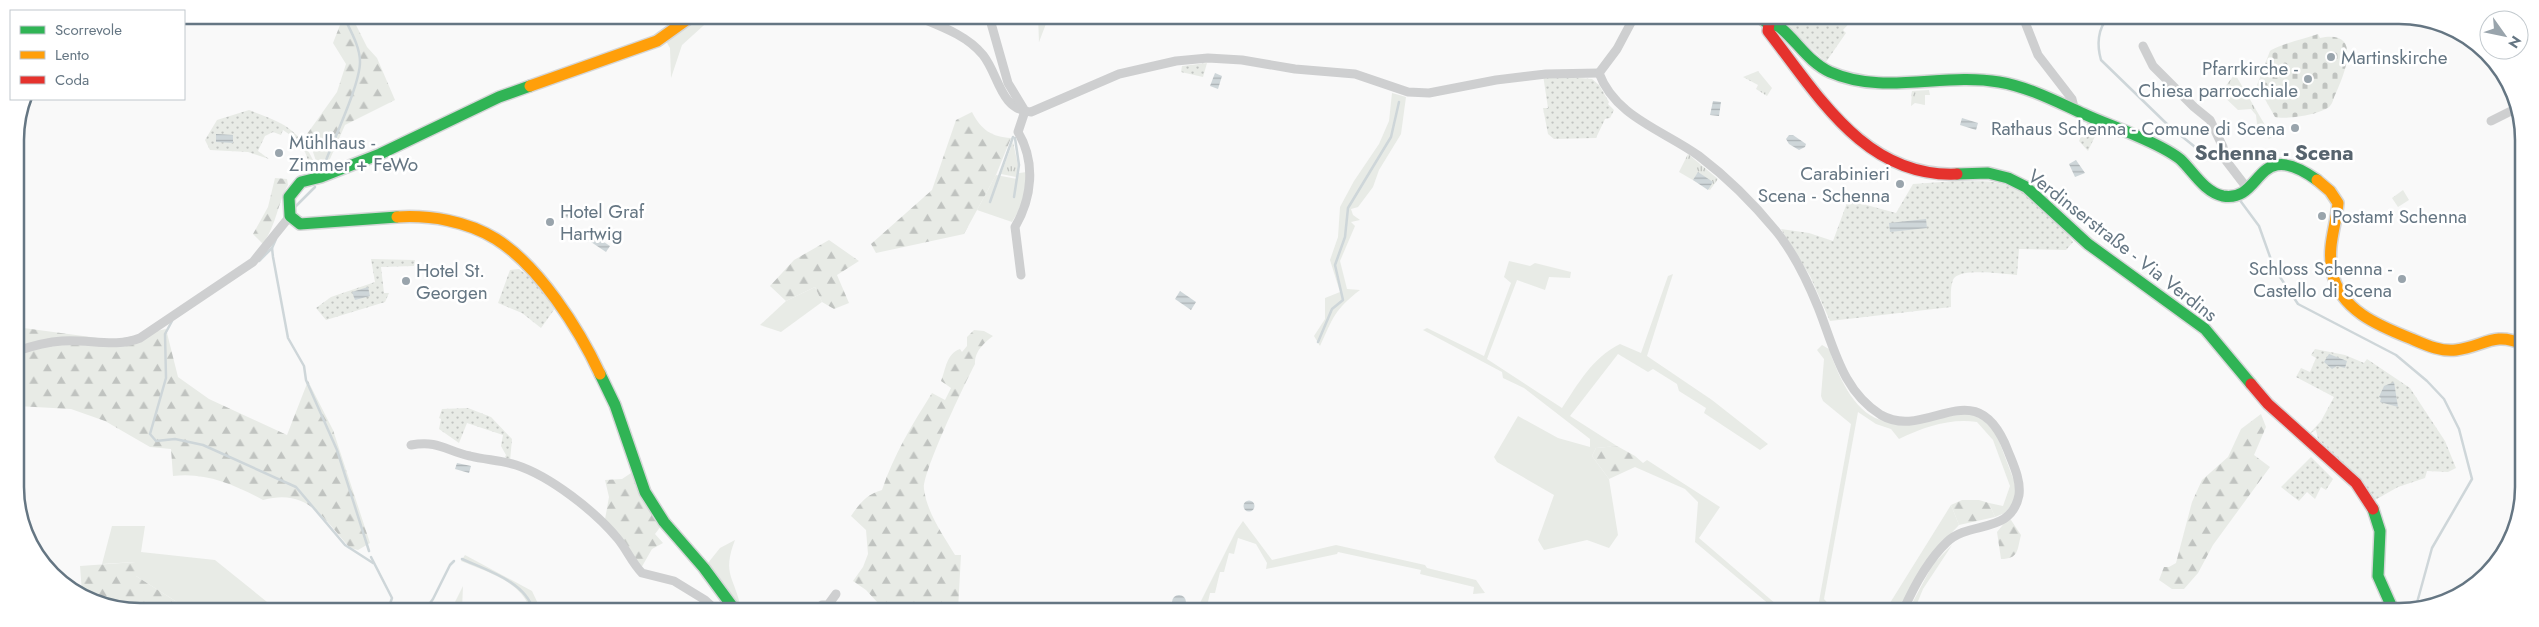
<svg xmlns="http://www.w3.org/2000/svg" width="2539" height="627" viewBox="0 0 2539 627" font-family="Jost,sans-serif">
<defs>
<pattern id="forest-firs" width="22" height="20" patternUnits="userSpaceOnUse" patternTransform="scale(1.25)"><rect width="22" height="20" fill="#e8ebe6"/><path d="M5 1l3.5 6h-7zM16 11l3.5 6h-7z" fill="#c0c3c0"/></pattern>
<pattern id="cemetery-stones" width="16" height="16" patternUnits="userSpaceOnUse" patternTransform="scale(1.25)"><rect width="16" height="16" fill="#e8ebe6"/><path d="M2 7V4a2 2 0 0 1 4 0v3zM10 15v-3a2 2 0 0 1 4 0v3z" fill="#c0c3c0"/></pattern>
<pattern id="park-tufts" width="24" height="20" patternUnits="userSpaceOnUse" patternTransform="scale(1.25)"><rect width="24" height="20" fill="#e8ebe6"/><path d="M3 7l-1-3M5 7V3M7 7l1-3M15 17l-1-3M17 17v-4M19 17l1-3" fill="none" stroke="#c0c3c0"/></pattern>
<pattern id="garden-dots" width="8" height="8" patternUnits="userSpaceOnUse" patternTransform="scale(1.25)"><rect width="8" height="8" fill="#e8ebe6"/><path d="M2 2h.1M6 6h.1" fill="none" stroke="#c0c3c0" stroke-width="1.8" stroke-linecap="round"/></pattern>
<pattern id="water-rules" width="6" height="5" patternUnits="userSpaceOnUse" patternTransform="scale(1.25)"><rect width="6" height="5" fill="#ced6d9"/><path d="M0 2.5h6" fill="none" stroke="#abb2b5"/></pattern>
</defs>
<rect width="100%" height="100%" fill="#f9f9f9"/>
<g fill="#e8ebe6">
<polygon points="697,16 714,16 682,45 671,78 670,48 666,41"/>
<path d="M1392 93 1406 97 1401 134 1379 170 1373 187 1358 207 1351 209 1353 215 1360 220 1351 222 1355 226 1340 261 1347 289 1360 290C1334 310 1333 318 1320 346L1314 336 1325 319V298L1340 292 1330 260 1338 237 1340 207 1354 181 1379 144 1389 121Z"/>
<path d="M1027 172C1026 192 1023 205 1012 222L977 210 996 175 1017 179 1019 173Z"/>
<path d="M1509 261 1530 266 1535 263 1571 272 1570 278 1549 277 1545 290 1517 280 1487 359 1562 408C1578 384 1592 358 1620 344L1641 353 1668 276 1673 274 1647 356 1712 400 1768 444 1760 450 1704 413 1706 408 1679 391 1677 384 1653 369 1648 372 1618 354 1570 416 1617 446 1596 448 1592 456 1609 479 1618 535 1609 548 1587 540 1544 550 1538 540 1554 495 1497 462 1494 457 1518 416 1558 438 1590 447V439L1524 388 1503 378 1502 372 1423 330 1427 328 1484 356 1511 283 1504 277Z"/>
<polygon points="815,287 822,302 781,332 760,325 786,301"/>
<path d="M1822 345 1834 352 1831 355C1840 379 1856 416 1885 421 1900 423 1942 415 1959 414H1970L1981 418 1996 433 2016 486 2015 500 2005 513 1995 517 1989 503 2003 506 2010 486 1993 440 1977 422C1950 418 1924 427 1899 439L1891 429 1876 424 1858 412 1824 599 1835 611H1809L1818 607 1851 424 1823 401 1821 396 1824 359 1817 350Z"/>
<polygon points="1635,456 1643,463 1647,460 1720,507 1699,538 1784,611 1777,611 1695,542 1698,502 1685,489 1635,467"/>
<polygon points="1951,505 1959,525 1938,547 1899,611 1885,611"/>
<polygon points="1243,521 1272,560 1336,545 1425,565 1427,568 1476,580 1485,593 1473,594 1474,587 1420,574 1421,570 1338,552 1337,554 1266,569 1267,563 1256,544 1238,538 1234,554 1229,553 1224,572 1220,572 1215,593 1210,593 1206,611 1196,611 1236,531"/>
<polygon points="112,526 145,526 141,552 215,560 277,610 183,610 180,604 136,576 135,562 102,564"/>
<path d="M735 540C721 576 736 578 741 610L708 563 720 548Z"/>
<polygon points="1952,545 1923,589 1914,611 1908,611 1933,564"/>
<path d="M465 555 532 591 541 610H530C523 582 485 571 461 561Z"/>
<polygon points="463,586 462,610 451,610"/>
</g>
<g fill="url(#forest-firs)">
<polygon points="334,15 351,15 367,47 377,58 395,100 345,125 326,168 318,167 307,134 337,92 346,64 333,43 340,25"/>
<polygon points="1038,16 1049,16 1039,42"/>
<path d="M972 112C981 130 992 137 1011 138L996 175 964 234 876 253 871 244 932 190 956 120Z"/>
<path d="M275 178 287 179 288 185C277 205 277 223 263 244L253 234 268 207Z"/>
<polygon points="829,240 859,261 837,275 849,303 834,309 822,302 815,287 786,301 770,286 794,260"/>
<path d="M16 327 113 340 166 329 178 377 209 399 287 435 308 381 333 430 370 543 358 550 350 548C323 518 308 488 263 500 235 485 206 472 173 476L171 449 150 447 105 421 71 409 17 406Z"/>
<path d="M974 330 984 331 993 336C984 343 974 352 975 364 965 383 922 473 924 489 927 513 943 535 955 555H961L958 610H873L878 603 866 590 853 581 863 567 868 554 866 530 851 516C860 503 867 494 882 490 894 454 912 425 932 393L945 400 951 388 941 381C946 369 946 354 960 349L962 352 967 346V337Z"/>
<polygon points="2261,414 2266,427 2254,455 2270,467 2213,545 2198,573 2184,589 2172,589 2159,580 2164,567 2169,567 2176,563 2192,502 2202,480 2228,457 2241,429"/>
<polygon points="1617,446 1635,456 1635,467 1609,479 1592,456 1596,448"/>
<polygon points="637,469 664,522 655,534 663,543 652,549 640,570 604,525 609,497 605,480 622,479"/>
<polygon points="1962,500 1979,500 1989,503 1995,517 1959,525 1951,505"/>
<path d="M2011 520 2021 535C2017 550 2019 559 2001 559L1997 532 2006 521Z"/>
<polygon points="136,562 136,576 180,604 183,610 115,610 82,592 80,566"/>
</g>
<path fill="url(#cemetery-stones)" d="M2318 34 2320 38C2364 29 2344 75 2335 95 2333 99 2333 103 2330 106 2323 114 2286 120 2275 117L2257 85 2270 51C2277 45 2307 38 2318 34Z"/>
<g fill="url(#park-tufts)">
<polygon points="1758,71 1772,88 1767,96 1756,89 1758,85 1743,77"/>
<polygon points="2235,74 2272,137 2269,139 2257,124 2256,115 2251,109 2238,110 2220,93"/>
<polygon points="1929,90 1930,95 1925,95 1925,105 1915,103 1911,106 1912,91"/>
<polygon points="1013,142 1018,165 1016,177 1001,174"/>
<polygon points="1688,154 1718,179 1710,190 1679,172"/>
<polygon points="2403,190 2409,200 2398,207 2392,198"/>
</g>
<g fill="url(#garden-dots)">
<polygon points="1776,17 1855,17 1843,30 1846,33 1826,62"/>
<polygon points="1207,63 1203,77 1181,72 1182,66"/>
<polygon points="1543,75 1592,79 1599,85 1609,102 1608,104 1614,110 1610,118 1605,119 1596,138 1554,139 1548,134 1543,108 1548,108"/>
<path d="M249 110C289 125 299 129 317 168L312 171 305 152 291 141 293 137 283 130 281 135 273 132 265 136 258 151 269 159 248 152 210 150 205 140 217 120Z"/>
<polygon points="2088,121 2122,135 2120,138 2099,128 2088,151 2079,141"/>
<path d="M1956 181C1969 182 1985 180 1998 183 2030 189 2057 217 2073 242L2066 250 2019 249 2017 275C2005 274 1957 267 1953 280 1950 287 1951 299 1951 307L1830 321 1810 276 1781 229 1809 233 1833 241 1848 200 1896 213 1913 184Z"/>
<polygon points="371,259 415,260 414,266 381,267 384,293 389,293 385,302 326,320 316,308 331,297 375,282"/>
<polygon points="519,269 540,285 556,307 541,328 522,313 498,303 510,270"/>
<polygon points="2315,349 2345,355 2364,363 2367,359 2410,388 2445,441 2456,468 2448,472 2427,471 2425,478 2398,487 2375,500 2352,471 2318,439 2316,430 2309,434 2321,421 2334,397 2296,377 2301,368 2310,372 2316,358 2311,355"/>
<polygon points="468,408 491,417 512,439 510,461 505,457 506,455 501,446 503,435 467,423 459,443 439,429 441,419 439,418 442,409"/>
<polygon points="2311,457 2333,479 2326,490 2321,487 2315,499 2307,492 2299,501 2281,487"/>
</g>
<g fill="url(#water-rules)">
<polygon points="1215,73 1222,76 1218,89 1210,86"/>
<polygon points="1713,101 1721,102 1719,116 1710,115"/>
<polygon points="1962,118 1978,123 1976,130 1960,125"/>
<polygon points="216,134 233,135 233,143 216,142"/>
<polygon points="1789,135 1793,135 1806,144 1805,147 1799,150 1789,144 1786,139"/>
<polygon points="2076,160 2085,173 2075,177 2069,164"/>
<polygon points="1698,172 1713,182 1708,190 1693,180"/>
<polygon points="564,209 577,213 575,220 562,216"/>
<polygon points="1926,219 1927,228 1890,232 1889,223"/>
<polygon points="592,234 610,246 606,252 588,240"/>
<polygon points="368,287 370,296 355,300 352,292"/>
<polygon points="1180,291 1196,302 1191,310 1175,299"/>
<polygon points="2329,354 2347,361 2345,368 2337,366 2332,369 2324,362"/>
<polygon points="2394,382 2398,407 2380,402 2381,398 2379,397 2384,386"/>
<polygon points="457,463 471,466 469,473 455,469"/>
<circle cx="1249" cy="506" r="5.5"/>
<circle cx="1179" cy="602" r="7"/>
</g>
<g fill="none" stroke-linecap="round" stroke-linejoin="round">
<g stroke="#ced6d9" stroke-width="2.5">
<path d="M2109 17C2097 28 2097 46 2101 60L2169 126 2200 151"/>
<path d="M323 168C332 143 360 85 360 62 360 46 350 30 343 15"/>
<polyline points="1014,197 1019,165 1015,138"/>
<polyline points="2239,199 2259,226 2274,268 2298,304 2396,355 2427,381 2444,399 2459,429 2472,479 2432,548 2415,610"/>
<polyline points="990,202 1013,137"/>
<polyline points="295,207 315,187"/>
<polyline points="276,239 272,248 273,257 288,338 304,366 306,380 337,450 369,551"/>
<polyline points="259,261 272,248"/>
<polyline points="172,321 165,334 166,378 150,434 156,441 175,439 203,445 296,487 345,545 373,563"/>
<polyline points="1318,342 1332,309 1343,300 1335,265 1345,237 1348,208 1391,137 1399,102"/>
<polyline points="371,557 392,598 388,610"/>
<path d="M462 559C486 570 526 582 533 610"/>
<polyline points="425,610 433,599 450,565 454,561"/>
</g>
<g stroke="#d5d6d7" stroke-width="14">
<g id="fast">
<path d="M1760 17C1763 19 1766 23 1769 24 1775 26 1777 24 1782 29 1798 43 1810 63 1830 72 1884 96 1943 72 1999 82 2029 87 2057 102 2084 114 2101 122 2119 128 2137 136 2151 142 2167 149 2180 159 2193 171 2204 192 2223 196 2264 203 2254 135 2317 180"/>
<polyline points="1957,174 1988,173 2008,178 2026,187 2088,244 2205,329 2251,384"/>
<polyline points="397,217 300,224 290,216 289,197 301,182 321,177 380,154 499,97 530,86"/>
<polyline points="600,374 615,405 645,492 664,522 704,568 735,610"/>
<polyline points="2373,509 2380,531 2378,576 2394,612"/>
</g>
</g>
<g stroke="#d5d6d7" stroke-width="14">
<g id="slow">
<polyline points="530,86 657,41 692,16"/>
<path d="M2317 180 2330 191 2338 203C2336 227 2327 245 2332 271 2339 310 2379 326 2412 339 2426 345 2441 352 2456 350 2483 347 2494 331 2522 344"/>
<path d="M397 217C430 215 467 221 496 239 539 266 579 329 600 374"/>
</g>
</g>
<g stroke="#d5d6d7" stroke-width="14">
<g id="jam">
<path d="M1769 24 1768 31C1818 95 1865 178 1957 174"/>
<polyline points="2251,384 2268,404 2356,483 2373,509"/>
</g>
</g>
<g stroke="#cecfd0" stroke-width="9">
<path d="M916 16C940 26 967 35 983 55 999 75 1000 110 1031 112L1119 74 1176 61 1208 58 1242 60 1295 69 1355 74 1408 92 1429 93 1496 80 1546 74 1599 73"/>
<path d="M989 16 1008 83 1025 111 1018 132C1036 162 1032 198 1015 227L1021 275"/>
<polyline points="2023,17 2038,55 2072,99 2075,111"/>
<polyline points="2143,46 2153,66 2194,107 2210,120 2223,147 2224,158 2247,188"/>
<path d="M1599 73C1615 117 1665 131 1699 156 1728 178 1753 203 1776 231 1794 253 1807 280 1818 307 1834 347 1842 391 1881 415 1928 442 1976 368 2008 451 2013 464 2021 480 2019 495 2011 535 1970 520 1947 542 1927 561 1914 586 1903 611"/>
<polyline points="1599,73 1617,49 1634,17"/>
<polyline points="2491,121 2517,108"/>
<path d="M17 351C32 346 46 342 62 341 89 339 116 348 140 338L253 262 290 216"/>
<path d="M411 445C439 440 446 451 470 456 485 460 501 460 516 465 550 476 595 511 618 539 627 550 632 563 642 573L674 581 705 600 716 610"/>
<polyline points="828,605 836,610"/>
<polyline points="817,610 822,605 828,605 836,594"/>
</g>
<use href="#fast" stroke="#30b455" stroke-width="11"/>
<use href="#slow" stroke="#ff9f0a" stroke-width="11"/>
<use href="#jam" stroke="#e5322d" stroke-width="11"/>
</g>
<g fill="#99a4ac" stroke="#fff" stroke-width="2">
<circle cx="2331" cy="57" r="5"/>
<circle cx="2308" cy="79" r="5"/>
<circle cx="2295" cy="128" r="5"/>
<circle cx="279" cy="153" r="5"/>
<circle cx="1900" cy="184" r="5"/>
<circle cx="2322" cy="216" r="5"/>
<circle cx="550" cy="222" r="5"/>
<circle cx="2402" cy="279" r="5"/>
<circle cx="406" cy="281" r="5"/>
</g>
<g text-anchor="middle" stroke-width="5" stroke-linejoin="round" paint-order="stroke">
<g font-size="19" fill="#657683" stroke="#fff" text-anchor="start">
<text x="2341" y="64">Martinskirche</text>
<text x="2298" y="75" text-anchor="end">Pfarrkirche -<tspan x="2298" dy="22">Chiesa parrocchiale</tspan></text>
<text x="2285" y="135" text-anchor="end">Rathaus Schenna - Comune di Scena</text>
<text x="289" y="149">Mühlhaus -<tspan x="289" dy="22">Zimmer + FeWo</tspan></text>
<text x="1890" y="180" text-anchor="end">Carabinieri<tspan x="1890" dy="22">Scena - Schenna</tspan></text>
<text x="560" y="218">Hotel Graf<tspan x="560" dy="22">Hartwig</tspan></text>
<text x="2332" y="223">Postamt Schenna</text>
<text x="2392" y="275" text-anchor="end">Schloss Schenna -<tspan x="2392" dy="22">Castello di Scena</tspan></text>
<text x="416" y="277">Hotel St.<tspan x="416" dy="22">Georgen</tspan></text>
</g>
<g font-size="19" fill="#657683" stroke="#fff">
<text transform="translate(2123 245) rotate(38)" y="7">Verdinserstraße - Via Verdins</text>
</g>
<g font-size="21" font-weight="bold" fill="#57646e" stroke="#fff">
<text x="2274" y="160">Schenna - Scena</text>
</g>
</g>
<path d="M0 0H2539V627H0ZM140 24H2399A116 116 0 0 1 2515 140V487A116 116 0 0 1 2399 603H140A116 116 0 0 1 24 487V140A116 116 0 0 1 140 24Z" fill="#fff" fill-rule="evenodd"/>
<path fill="none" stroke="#657683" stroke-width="2.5" d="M140 24H2399A116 116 0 0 1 2515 140V487A116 116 0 0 1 2399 603H140A116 116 0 0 1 24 487V140A116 116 0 0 1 140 24Z"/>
<rect x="10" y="10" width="175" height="90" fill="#ffffff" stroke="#c1c8cd"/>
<rect x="20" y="26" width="25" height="8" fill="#30b455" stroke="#c1c8cd"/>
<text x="55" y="35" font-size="15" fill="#657683">Scorrevole</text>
<rect x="20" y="51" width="25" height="8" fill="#ff9f0a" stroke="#c1c8cd"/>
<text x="55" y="60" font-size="15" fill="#657683">Lento</text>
<rect x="20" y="76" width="25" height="8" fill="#e5322d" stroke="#c1c8cd"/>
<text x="55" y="85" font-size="15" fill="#657683">Coda</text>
<g transform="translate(2504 35) rotate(123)"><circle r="24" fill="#ffffff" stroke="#c1c8cd"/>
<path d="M0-4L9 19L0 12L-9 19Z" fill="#99a4ac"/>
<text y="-8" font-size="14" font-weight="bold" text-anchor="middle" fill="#657683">N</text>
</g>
</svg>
